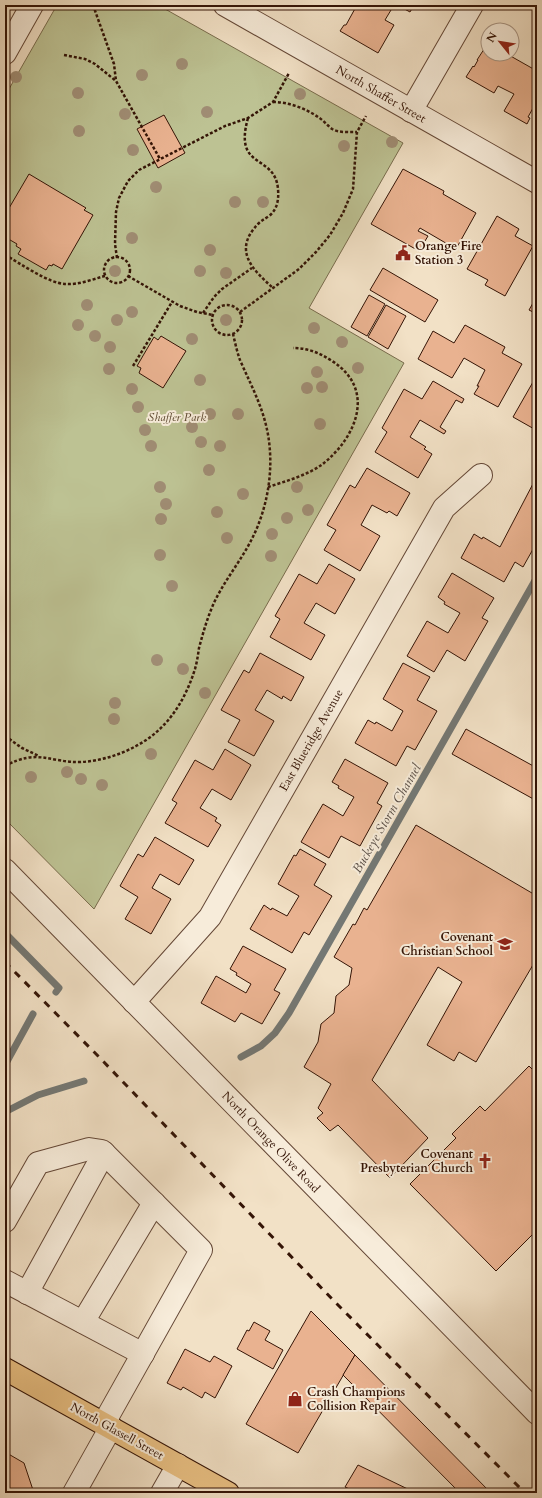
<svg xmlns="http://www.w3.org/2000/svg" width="542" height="1498" viewBox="0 0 542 1498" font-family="Cardo,serif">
<rect width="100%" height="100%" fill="#f2e1c6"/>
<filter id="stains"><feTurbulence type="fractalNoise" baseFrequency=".005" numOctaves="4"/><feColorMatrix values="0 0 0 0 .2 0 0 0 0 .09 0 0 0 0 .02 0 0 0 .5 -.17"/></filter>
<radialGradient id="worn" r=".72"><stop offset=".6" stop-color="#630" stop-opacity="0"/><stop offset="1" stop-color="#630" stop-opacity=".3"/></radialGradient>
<polygon fill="#bdc293" stroke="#786b4c" points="57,5 158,5 403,143 309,308 404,363 94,909 5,819 5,96"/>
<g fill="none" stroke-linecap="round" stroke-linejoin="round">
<g stroke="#747874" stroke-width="7">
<polyline points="5,933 59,988 56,992"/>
<polyline points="241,1057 261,1046 275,1033 289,1013 537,577"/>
<polyline points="5,1065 33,1014"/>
<polyline points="5,1112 38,1095 84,1081"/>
</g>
</g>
<g fill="#e9b290" stroke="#341406">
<polygon points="357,5 394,5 385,20 394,25 378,53 340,31 344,25 346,25"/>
<polygon points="397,5 414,5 410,12"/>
<polygon points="488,43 488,54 507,54 537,71 537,101 528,117 530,118 527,124 504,111 514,94 498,86 494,93 466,77 473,66 474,67 478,60 477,60"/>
<polygon points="164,115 185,153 158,168 137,129"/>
<polygon points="403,169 444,191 443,194 476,213 456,249 420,228 418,231 428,236 419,251 371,224"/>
<polygon points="29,174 86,208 84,210 93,215 62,269 53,264 52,266 49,265 46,270 18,254 21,249 16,246 17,244 5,237 5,215"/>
<polygon points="497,216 519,229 515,236 533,246 505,296 485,285 488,280 467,269"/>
<polygon points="383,268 438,300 425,322 370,290"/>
<polygon points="369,295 385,304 367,336 351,327"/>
<polygon points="537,296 537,314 529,310"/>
<polygon points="386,305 406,316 388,349 368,337"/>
<polygon points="465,325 505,347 502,353 522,364 498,407 474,394 479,386 477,386 485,370 464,358 452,378 418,359 433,331 454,343"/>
<polygon points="161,336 186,351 163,388 139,373 141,368 137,366 154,337 158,340"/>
<polygon points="537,375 537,429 536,430 513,417"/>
<polygon points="433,381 464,399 462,403 456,400 440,427 446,431 444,434 420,420 410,437 426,447 424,449 432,454 418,478 375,452 387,432 382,428 404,389 422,399"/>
<polygon points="367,468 410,493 397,516 389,511 387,513 372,505 361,525 380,536 360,571 324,550 336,530 327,525 350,485 355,488"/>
<polygon points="536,478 537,542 523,567 515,562 504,582 461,558 474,534 482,539 483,537 500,547"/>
<polygon points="329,564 355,579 335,614 316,603 304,623 325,635 311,660 270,637 280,619 275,616 299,574 317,584"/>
<polygon points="452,573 494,598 482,618 488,621 465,661 447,650 434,672 407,656 427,621 448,633 460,613 444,604 445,602 438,597"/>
<polygon points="260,653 304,677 291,701 283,696 282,699 267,690 255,710 274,721 254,756 228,742 240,720 221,710 244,670 249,673"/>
<polygon points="403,663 430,677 417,700 437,711 415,750 407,746 396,766 355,743 368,720 375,724 376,722 392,731 403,711 383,699"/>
<polygon points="466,729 537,768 537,801 452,754"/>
<polygon points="225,749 251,765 231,800 212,789 200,808 217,818 215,821 221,825 208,847 165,823 177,803 172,800 195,760 213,770"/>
<polygon points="345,759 388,783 377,803 382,806 360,846 341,836 329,858 301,842 323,804 343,816 354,797 338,788 339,786 332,782"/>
<polygon points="416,825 537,896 537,958 476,1062 459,1052 454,1061 427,1045 462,982 438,967 372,1080 428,1138 390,1178 338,1125 330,1131 317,1118 323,1113 318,1108 331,1084 304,1067 318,1042 321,1024 334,1013 336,996 349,985 352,968 334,957 353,924 355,925 364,908 367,910"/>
<polygon points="155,837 194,860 179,885 160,874 152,888 171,899 151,934 125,919 138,897 120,886 138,854 143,857"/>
<polygon points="300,849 326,864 314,885 332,896 309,935 304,932 292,953 250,929 264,905 271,910 272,908 287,916 299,896 278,884 294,855 296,856"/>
<polygon points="243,946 286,969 274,990 280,993 262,1024 241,1013 235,1022 201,1003 216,976 246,993 251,984 236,975 237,973 230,969"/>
<polygon points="529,1066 537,1074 537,1230 496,1271 410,1184 456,1138 452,1134 480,1106 485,1111"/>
<polygon points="311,1311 355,1355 298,1453 246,1424"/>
<polygon points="254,1322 270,1331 265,1340 283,1350 273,1369 237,1349 247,1330 249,1331"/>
<polygon points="185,1349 210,1362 214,1356 232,1366 215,1398 205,1392 202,1398 183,1387 181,1390 167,1383"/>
<polygon points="355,1355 491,1493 460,1493 343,1375"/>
<polygon points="5,1452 24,1463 34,1493 5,1493"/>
<polygon points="358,1465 416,1493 358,1493 345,1487"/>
</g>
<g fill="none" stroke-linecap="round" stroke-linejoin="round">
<g stroke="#644736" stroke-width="24">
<g id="minor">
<polyline points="225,5 537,182"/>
<polyline points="5,53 32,5"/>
<polyline points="411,111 472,5"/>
<polyline points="5,870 537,1413"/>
<polyline points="134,1002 210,917 444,508 481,475"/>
<polyline points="5,1221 38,1163 89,1149 102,1151 201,1250 104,1423"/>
<polyline points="5,1281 143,1354"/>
<polyline points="27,1293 104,1153"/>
<polyline points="83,1322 154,1203"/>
<polyline points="74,1493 111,1427"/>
<polyline points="162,1493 178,1465"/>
</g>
</g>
<g stroke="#341406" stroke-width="24">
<polyline id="major" points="5,1369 228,1493"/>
</g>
<g stroke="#341406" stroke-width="2.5" stroke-dasharray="3 2" stroke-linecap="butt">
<polyline points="93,5 114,64 116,81"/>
<polyline points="64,55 85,59 95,64 116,81 160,159"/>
<path d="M273 102C288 102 305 108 318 117 323 120 327 125 332 129 339 133 349 132 357 132"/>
<path d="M248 118C233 171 275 153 278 189 279 200 277 210 269 216 265 219 262 220 259 223 232 250 252 269 273 288"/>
<path d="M5 255C20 263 49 284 66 284 79 285 93 279 105 276"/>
<circle cx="117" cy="270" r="13"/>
<polyline points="117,258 115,244 116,212 119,198 128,181 139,170 225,126 248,118 273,102 289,73"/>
<polyline points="128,276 180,306 197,312 213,315"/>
<circle cx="227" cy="320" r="15"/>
<polyline points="240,312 299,269 316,252 330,235 343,213 353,189 357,132 366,116"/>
<polyline points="203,313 214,297 222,289 252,268"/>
<polyline points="133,366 172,302"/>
<path d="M268 487C286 481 309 475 324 463 357 436 376 389 332 361 320 353 308 348 293 348"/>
<polyline points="5,736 22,748 39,756"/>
<path d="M5 766C38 748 50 763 81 762 100 761 120 755 136 746 167 730 185 701 195 669 197 662 198 655 199 648 203 633 207 619 213 605 222 585 236 567 247 548 264 519 272 484 270 452 268 416 254 392 240 360 237 352 235 342 233 334"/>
</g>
<use href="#minor" stroke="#f7ecda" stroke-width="22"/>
<use href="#major" stroke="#e9c083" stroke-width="22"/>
<polyline stroke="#341406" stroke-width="3" stroke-dasharray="7 7" stroke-linecap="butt" points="5,962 99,1057 335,1302 525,1493"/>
</g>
<g fill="#a08d74">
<circle cx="182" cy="64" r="6"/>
<circle cx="142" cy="75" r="6"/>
<circle cx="16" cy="77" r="6"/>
<circle cx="78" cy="93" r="6"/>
<circle cx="300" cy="94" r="6"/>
<circle cx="207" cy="112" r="6"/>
<circle cx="125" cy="114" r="6"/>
<circle cx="79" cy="131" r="6"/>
<circle cx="392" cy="142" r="6"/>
<circle cx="344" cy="146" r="6"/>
<circle cx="133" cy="150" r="6"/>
<circle cx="156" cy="187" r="6"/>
<circle cx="235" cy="202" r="6"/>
<circle cx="263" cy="202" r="6"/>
<circle cx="132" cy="238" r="6"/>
<circle cx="210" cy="250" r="6"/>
<circle cx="115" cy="271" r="6"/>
<circle cx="200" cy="271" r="6"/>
<circle cx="226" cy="273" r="6"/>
<circle cx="87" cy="305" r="6"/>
<circle cx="132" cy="312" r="6"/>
<circle cx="117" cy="320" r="6"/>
<circle cx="226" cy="320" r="6"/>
<circle cx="78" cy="325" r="6"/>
<circle cx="314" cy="328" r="6"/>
<circle cx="95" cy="336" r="6"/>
<circle cx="192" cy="339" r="6"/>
<circle cx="342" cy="342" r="6"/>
<circle cx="110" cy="347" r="6"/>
<circle cx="358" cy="368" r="6"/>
<circle cx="109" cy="369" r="6"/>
<circle cx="317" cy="372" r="6"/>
<circle cx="200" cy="380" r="6"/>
<circle cx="322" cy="387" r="6"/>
<circle cx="307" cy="388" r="6"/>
<circle cx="132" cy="389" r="6"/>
<circle cx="138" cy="407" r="6"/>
<circle cx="210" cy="414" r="6"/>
<circle cx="238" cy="414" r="6"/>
<circle cx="320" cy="424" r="6"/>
<circle cx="192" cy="427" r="6"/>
<circle cx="145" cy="430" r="6"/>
<circle cx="201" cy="442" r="6"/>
<circle cx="151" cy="446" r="6"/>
<circle cx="220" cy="446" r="6"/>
<circle cx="209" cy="470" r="6"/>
<circle cx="160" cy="487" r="6"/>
<circle cx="297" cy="487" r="6"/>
<circle cx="243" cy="494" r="6"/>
<circle cx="166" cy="504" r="6"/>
<circle cx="308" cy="510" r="6"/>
<circle cx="217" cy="512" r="6"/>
<circle cx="287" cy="518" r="6"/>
<circle cx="161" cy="519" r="6"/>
<circle cx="272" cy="534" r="6"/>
<circle cx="227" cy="538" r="6"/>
<circle cx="160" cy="555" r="6"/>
<circle cx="271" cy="556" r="6"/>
<circle cx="172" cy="586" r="6"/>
<circle cx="157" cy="660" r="6"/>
<circle cx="183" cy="669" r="6"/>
<circle cx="205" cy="693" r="6"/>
<circle cx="115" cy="703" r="6"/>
<circle cx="114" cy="719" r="6"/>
<circle cx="151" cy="754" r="6"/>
<circle cx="67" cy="772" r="6"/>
<circle cx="31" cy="777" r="6"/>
<circle cx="81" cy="779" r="6"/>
<circle cx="102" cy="785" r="6"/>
</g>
<defs>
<g id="civic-bare" transform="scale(1.2)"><path d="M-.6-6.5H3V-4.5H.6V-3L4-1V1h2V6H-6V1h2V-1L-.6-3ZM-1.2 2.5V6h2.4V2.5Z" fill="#8f2418" stroke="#f7ecda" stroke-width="2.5" paint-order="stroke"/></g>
<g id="school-bare" transform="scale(1.2)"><path d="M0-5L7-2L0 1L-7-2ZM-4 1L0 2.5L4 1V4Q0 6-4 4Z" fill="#8f2418" stroke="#f7ecda" stroke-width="2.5" paint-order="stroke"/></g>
<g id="church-bare" transform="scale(1.2)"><path d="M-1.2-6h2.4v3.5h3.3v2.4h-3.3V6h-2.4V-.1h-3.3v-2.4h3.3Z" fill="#8f2418" stroke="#f7ecda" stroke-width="2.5" paint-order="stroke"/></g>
<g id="shop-bare" transform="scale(1.2)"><path d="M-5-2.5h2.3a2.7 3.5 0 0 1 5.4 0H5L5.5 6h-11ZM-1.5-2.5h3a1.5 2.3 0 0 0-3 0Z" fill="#8f2418" stroke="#f7ecda" stroke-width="2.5" paint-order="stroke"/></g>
</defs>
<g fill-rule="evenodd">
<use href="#civic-bare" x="403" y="253"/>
<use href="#school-bare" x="505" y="944"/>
<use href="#church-bare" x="485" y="1161"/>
<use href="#shop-bare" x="295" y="1399"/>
</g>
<g text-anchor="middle" stroke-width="4" stroke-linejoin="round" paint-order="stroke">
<g font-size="12" fill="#341406" stroke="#f7ecda">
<text transform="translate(381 94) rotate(30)" y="4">North Shaffer Street</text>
<text transform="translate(311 740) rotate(-60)" y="4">East Blueridge Avenue</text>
<text transform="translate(271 1142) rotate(46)" y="4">North Orange Olive Road</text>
<text transform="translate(117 1431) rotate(29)" y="4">North Glassell Street</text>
</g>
<g font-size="12" font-weight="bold" fill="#341406" stroke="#f7ecda" text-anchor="start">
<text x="415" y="250">Orange Fire<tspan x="415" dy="14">Station 3</tspan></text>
<text x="493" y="941" text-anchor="end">Covenant<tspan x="493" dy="14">Christian School</tspan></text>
<text x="473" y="1158" text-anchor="end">Covenant<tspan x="473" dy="14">Presbyterian Church</tspan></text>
<text x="307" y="1396">Crash Champions<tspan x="307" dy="14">Collision Repair</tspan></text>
</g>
<g font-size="12" font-style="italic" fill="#5d4830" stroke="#f7ecda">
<text x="177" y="421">Shaffer Park</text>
</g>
<g font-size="13" font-style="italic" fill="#594e46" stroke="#f7ecda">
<text transform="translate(386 818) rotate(-60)" y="5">Buckeye Storm Channel</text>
</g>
</g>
<rect width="542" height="1498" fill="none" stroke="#f2e1c6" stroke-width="20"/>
<rect x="6" y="6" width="530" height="1486" fill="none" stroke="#341406" stroke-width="2"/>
<rect x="10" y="10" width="522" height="1478" fill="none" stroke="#341406"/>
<g transform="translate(500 42) rotate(300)"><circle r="19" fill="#f7ecda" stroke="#a99685"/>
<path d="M0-3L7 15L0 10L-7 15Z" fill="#8f2418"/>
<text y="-6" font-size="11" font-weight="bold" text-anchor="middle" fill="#341406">N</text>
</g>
<rect width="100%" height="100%" filter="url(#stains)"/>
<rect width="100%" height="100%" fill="url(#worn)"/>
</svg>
